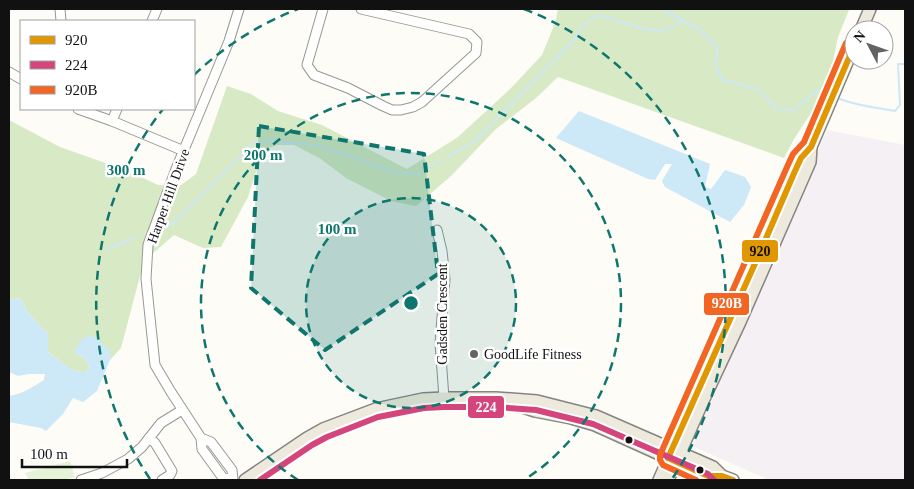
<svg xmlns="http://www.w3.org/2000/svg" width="914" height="489" viewBox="0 0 914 489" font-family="Georgia,serif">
<rect width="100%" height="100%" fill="#fdfcf7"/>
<polygon fill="#f5f0f3" points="827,130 905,145 905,480 769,480 692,446"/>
<polygon fill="#e7f3d7" points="70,461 75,477 62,480 29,480 25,473"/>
<path fill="#d8eac5" d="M558 9H847L849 10 838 37 832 66 811 113 794 139 784 158 558 77 536 98 496 129 451 176 416 206 391 201 346 178 321 159 294 145H277L263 150 248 197 221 247 203 248 174 235 144 261 121 348 110 360V351L74 352 83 357 89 365 87 372C72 374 58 359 47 351L48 334 29 314 20 298 9 300V120L60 147 128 171 158 185H181L196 174 227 86 251 94 278 111 322 125 407 169 458 137 511 88 542 55 555 23Z"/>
<g fill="#cde8f7">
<polygon points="579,111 710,164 705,187 711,189 725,170 745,177 751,187 744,205 730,222 665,187 662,181 672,164 665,164 655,180 648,179 556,138"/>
<path d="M20 298 29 314 48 334V352C58 359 73 374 87 372L89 365 83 357 74 352 81 340 89 335 97 338 110 351V360L97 391 83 402 73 398 63 414 46 431 41 428 9 422V396C22 394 33 387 44 380L45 374H29L18 376 9 372V300Z"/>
</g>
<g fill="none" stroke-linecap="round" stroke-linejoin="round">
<g stroke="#cde8f7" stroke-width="2">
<polyline points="661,9 699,29 716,46 718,53 715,63 722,80 757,89 778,109 794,110 819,89 829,94"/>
<path d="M838 98C855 106 876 107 895 111L900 105 898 64H905"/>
<polyline points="448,157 475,141 575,39 582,26 599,15 644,29 665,31 683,20"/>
<polyline points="169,225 174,223 254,143 268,141 318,145 394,172 417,174 441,160"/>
<polyline points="107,249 134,238"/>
</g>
<g stroke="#979795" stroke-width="11">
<g id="minor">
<polyline points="60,9 61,21"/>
<polyline points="323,9 307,65 314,75 348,88 383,106 392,110 401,110 413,107 422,102 476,53 477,42 469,34 361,9"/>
<polyline points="152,21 157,9"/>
<polyline points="9,72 21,79"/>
<polyline points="78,109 112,121 184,151"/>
<polyline points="112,121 117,109"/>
<polyline points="437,230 442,251 445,279 440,343 444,398"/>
<polyline points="149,438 155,443 172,471 170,475 162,480"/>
<polyline points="201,438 211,442 232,470 233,480"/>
<polyline points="232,479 223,478 202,449 201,438 171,392 155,365 146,279 148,245 176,169 229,41 239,9"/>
<polyline points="81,480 102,473 128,459 142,447 161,423 182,410"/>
</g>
</g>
<g stroke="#858482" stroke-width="14">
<g id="major">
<polyline points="861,30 870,9"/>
<polyline points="514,404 535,411 571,418 595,425 708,476 722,476 733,480"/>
<polyline points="245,480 307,438 323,429 376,409 423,399 444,398 496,398 537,401 596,416 713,467 722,476"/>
<polyline points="659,480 761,250 795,171 801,158 811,147 854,46"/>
<polyline points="668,480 703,401 740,322 810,162 811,147"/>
</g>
</g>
<use href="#minor" stroke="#fffffe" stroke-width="9"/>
<use href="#major" stroke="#ede9dc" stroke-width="11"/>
<g stroke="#fff" stroke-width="10">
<g id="bus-1">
<polyline points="668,458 761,250 795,171 801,158 811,147 854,46"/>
<polyline points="668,458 708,476 722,476 733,480"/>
</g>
</g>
<g stroke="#fff" stroke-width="10">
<polyline id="bus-2" points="260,480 312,445 327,437 378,417 424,408 444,407 496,407 536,410 593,424 708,474 714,480"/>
</g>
<g stroke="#fff" stroke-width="10">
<polyline id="bus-3" points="696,480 663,465 660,460 660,455 787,167 793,154 804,142 846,43"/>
</g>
<use href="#bus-1" stroke="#e09702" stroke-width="6"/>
<use href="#bus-2" stroke="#d4457c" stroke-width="6"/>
<use href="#bus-3" stroke="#f26522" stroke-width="6"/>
</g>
<path fill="#0f766e" fill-opacity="0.2" stroke="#0f766e" stroke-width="4" stroke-dasharray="10 6" stroke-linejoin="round" d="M259 126 424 154 438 274 325 350 251 288Z"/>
<circle cx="411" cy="303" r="105" fill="#0f766e" fill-opacity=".12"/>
<g fill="none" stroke="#0f766e" stroke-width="2.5" stroke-dasharray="9 6">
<circle cx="411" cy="303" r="105"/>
<path d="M298 480A210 210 0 1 1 524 480"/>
<path d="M150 479A315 315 0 0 1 163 109M194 75A315 315 0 0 1 298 9M524 9A315 315 0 0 1 672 479"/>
</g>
<circle fill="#646362" stroke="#fff" stroke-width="2" cx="474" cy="354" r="5"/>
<g fill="#111" stroke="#fff" stroke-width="2">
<circle cx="629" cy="440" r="4.5"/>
<circle cx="700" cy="470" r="4.5"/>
</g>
<g text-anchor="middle" stroke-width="5" stroke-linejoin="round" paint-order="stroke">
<g font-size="14" fill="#111" stroke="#fff">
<text transform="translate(168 196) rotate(-70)" y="5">Harper Hill Drive</text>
<text transform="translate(442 314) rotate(-90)" y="5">Gadsden Crescent</text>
</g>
<g font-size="14" fill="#111" stroke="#fff" text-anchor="start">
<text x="484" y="359">GoodLife Fitness</text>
</g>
</g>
<circle cx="411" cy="303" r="8" fill="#0f766e" stroke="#fff" stroke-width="2.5"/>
<g font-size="15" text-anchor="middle" font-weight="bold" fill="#0f766e" stroke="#fff" stroke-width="5" stroke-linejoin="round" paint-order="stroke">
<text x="263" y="160">200 m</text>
<text x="126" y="175">300 m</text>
<text x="337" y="234">100 m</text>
</g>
<g stroke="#fff" stroke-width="2">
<rect x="741" y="239" width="38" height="24" rx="5" fill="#e09702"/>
<rect x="703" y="292" width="47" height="24" rx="5" fill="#f26522"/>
<rect x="467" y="395" width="38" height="24" rx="5" fill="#d4457c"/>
</g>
<g font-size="14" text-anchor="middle" font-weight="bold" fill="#fff">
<text x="727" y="308">920B</text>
<text x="486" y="412">224</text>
</g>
<g font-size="14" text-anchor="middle" font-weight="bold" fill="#111">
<text x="760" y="256">920</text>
</g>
<rect width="914" height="489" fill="none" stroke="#111111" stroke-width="20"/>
<rect x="20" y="20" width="175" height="90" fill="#ffffff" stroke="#a0a0a0"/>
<rect x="30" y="36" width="25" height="8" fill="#e09702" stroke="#a0a0a0"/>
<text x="65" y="45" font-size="15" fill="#111111">920</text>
<rect x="30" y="61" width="25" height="8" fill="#d4457c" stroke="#a0a0a0"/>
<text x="65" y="70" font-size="15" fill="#111111">224</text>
<rect x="30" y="86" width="25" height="8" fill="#f26522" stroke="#a0a0a0"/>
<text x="65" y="95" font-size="15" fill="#111111">920B</text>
<g transform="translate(869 45) rotate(311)"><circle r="24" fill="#ffffff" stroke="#a0a0a0"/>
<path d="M0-4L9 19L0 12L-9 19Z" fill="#646362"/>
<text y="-8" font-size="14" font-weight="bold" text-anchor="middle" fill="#111111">N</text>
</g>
<path d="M22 459v8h105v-8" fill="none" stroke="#111111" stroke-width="2.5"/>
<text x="30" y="459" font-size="15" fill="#111111" stroke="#ffffff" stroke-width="4" paint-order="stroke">100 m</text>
</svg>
